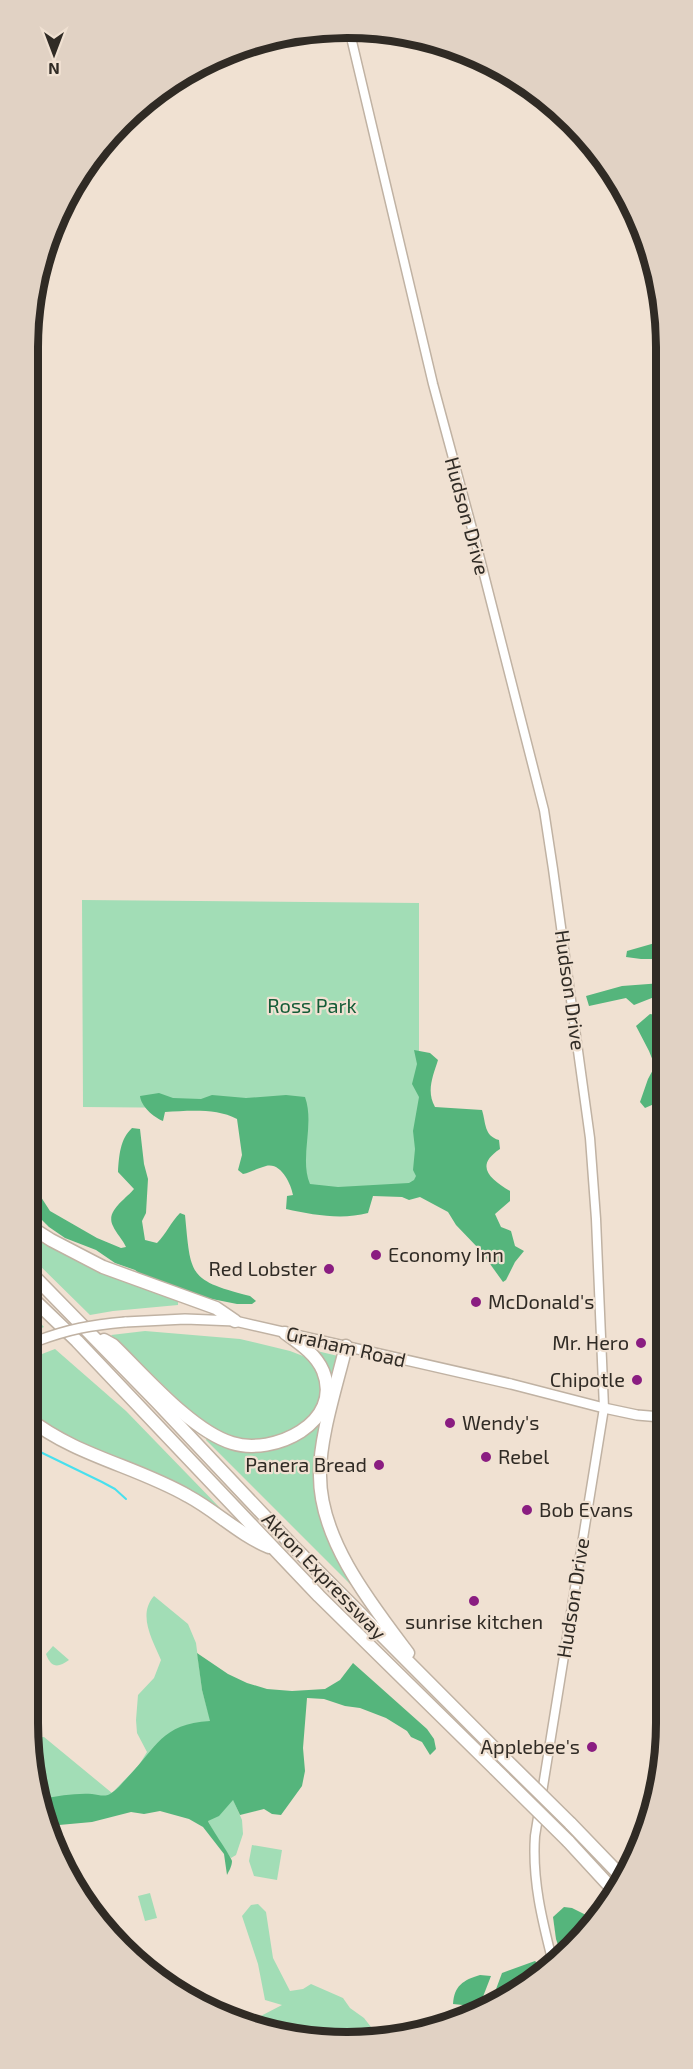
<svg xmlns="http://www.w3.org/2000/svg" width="693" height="2069" viewBox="0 0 693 2069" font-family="'Exo 2',sans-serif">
<rect width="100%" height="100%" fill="#f0e1d2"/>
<g fill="#a2ddb6">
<polygon points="82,900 419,903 419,1189 303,1189 300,1109 83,1107"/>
<polygon points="29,1232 178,1301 178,1305 113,1311 90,1315 29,1255"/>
<polygon points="29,1311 44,1327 29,1333"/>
<polygon points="145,1331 240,1339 290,1351 303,1356 312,1362 318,1369 323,1388 315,1416 280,1439 244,1442 218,1433 185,1406 111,1335"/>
<polygon points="55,1349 126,1411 221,1509 69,1440 28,1413 29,1359"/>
<path d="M317 1351 338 1356C328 1399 311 1449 316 1492L358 1592 206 1440 207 1437 268 1450 324 1411Z"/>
<path d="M154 1596 188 1624 196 1643 202 1690 232 1797 242 1820 243 1834 236 1855 231 1858 216 1837 208 1821 171 1793 47 1821 30 1738 44 1737 112 1793 139 1765 147 1752 137 1733 136 1720 138 1695 154 1678 161 1660C153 1641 137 1615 154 1596Z"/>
<path d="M53 1646 69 1660C58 1668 51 1668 46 1654Z"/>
<polygon points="252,1845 282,1850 277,1880 254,1876 249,1861"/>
<polygon points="150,1893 157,1918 145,1921 138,1896"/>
<polygon points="258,1904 266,1912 273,1958 290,1991 303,1989 311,1984 343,1998 350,2008 364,2018 371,2027 390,2034 305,2039 249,2022 282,2005 265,2000 258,1964 242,1916 251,1905"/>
</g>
<g fill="#55b57c">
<polygon points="662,939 662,959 641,959 626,957 627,951 655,943"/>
<polygon points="662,983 662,994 634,1005 626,998 589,1006 586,996 622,986"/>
<polygon points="650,1014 656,1015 662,1020 661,1101 645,1108 640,1102 648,1079 655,1066 649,1051 636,1026"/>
<path d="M414 1050 430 1053 438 1060C433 1076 426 1091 435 1107L482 1110C486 1123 484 1136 499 1140L500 1149C474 1166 490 1179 510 1191V1201L495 1214 501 1227 511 1231 515 1246 524 1251 515 1262 506 1280 503 1282 480 1250 456 1225 448 1212 420 1197 409 1200 402 1197 373 1196 368 1213C342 1220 313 1215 286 1209L287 1196 293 1195C291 1184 281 1162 266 1166 258 1168 251 1172 243 1174L238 1170 242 1155 237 1119C216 1108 188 1111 165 1112L163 1121C153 1117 141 1106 140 1096L159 1093 173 1098 201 1099 212 1095 246 1098 286 1095 305 1097C315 1125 299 1158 310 1184L338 1187 409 1183 414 1180 416 1176 413 1170 415 1149 413 1131 419 1097 412 1084 417 1064Z"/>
<path d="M132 1128 140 1129 144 1164 148 1179 146 1213 142 1221 145 1240 157 1243C166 1234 171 1222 180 1213L185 1215C191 1276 188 1280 250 1296L256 1301 252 1304H237L207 1298 173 1286 160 1283 144 1277 135 1270 115 1263 96 1250 65 1238 49 1227 36 1214V1203L29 1198V1188L39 1194 50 1211 97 1238 121 1248 126 1247C123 1240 116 1233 113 1226 105 1211 126 1199 134 1189L118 1172C119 1156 120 1139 132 1128Z"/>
<path d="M197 1653 228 1674 247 1683 267 1689 292 1691 325 1689 340 1680 353 1663 427 1729 434 1739 436 1749 430 1755 422 1742 411 1737 407 1731 386 1718 360 1708 345 1706 324 1699 307 1698 303 1748 305 1771 302 1786 281 1815 272 1814 264 1809 240 1815 233 1800 219 1816 208 1821C212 1830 231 1856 232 1861 232 1866 229 1871 227 1875L224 1854 203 1827 189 1819 160 1811 144 1814 131 1812 92 1822 48 1826 42 1799C59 1796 75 1793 92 1794 99 1795 105 1797 110 1794 117 1790 122 1783 127 1778 157 1747 161 1724 210 1721L202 1690Z"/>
<polygon points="564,1907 572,1908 594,1919 561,1954 556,1939 553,1917"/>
<polygon points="535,1961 544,1969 531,1975 528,1982 492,2000 502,1973"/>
<path d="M480 1975 491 1976 479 2007 460 2016 463 2005 453 2004C454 1986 463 1980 480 1975Z"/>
</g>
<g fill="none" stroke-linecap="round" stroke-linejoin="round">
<polyline stroke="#48e0ee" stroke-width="2" points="28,1446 102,1482 115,1489 126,1499"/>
<g stroke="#c0b2a3" stroke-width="11">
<path id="tertiary" d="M350 33 433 384 477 547 544 810 553 869 590 1138 596 1219 604 1408 535 1836C532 1880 542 1920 553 1963"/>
</g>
<g stroke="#c0b2a3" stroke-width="12">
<polyline id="secondary" points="125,1322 185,1319 235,1321 511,1384 604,1408 637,1415 661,1417"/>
</g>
<g stroke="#c0b2a3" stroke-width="15">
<g id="motorway">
<polyline points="29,1226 51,1240 103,1267 216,1308 235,1321"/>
<polyline points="29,1271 157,1402 290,1543 497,1751"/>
<polyline points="29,1295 77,1341 319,1596 495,1769"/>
<path d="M104 1340 113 1345C144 1375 192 1431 232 1443 273 1456 344 1423 323 1371 316 1354 299 1343 285 1333"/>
<path d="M346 1346C337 1384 319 1438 320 1476 320 1540 371 1604 408 1653"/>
<path d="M28 1418C76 1456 136 1466 188 1496 216 1511 240 1535 269 1547"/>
<polyline points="570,1823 622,1877"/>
<polyline points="568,1841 615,1892"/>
</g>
</g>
<use href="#tertiary" stroke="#fff" stroke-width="8"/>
<use href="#secondary" stroke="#fff" stroke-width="9"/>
<use href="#motorway" stroke="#fff" stroke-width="12"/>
<g stroke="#c0b2a3" stroke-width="12" stroke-linecap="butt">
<path id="secondary-bridge" d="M37 1341C69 1329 91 1325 125 1322"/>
</g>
<g stroke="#c0b2a3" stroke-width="15" stroke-linecap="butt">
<g id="motorway-bridge">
<polyline points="497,1751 570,1823"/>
<polyline points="495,1769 568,1841"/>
</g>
</g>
<use href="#secondary-bridge" stroke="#fff" stroke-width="9"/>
<use href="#motorway-bridge" stroke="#fff" stroke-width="12"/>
</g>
<g fill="#8a1d81" stroke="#f0e1d2" stroke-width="2">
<circle cx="376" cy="1255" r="6"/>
<circle cx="329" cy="1269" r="6"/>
<circle cx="476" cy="1302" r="6"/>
<circle cx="641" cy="1343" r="6"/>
<circle cx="637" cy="1380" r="6"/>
<circle cx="450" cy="1423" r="6"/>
<circle cx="486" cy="1457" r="6"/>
<circle cx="379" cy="1465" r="6"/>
<circle cx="527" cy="1510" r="6"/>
<circle cx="474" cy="1601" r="6"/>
<circle cx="592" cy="1747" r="6"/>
</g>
<g text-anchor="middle" stroke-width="4.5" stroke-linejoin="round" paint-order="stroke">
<g font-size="20" fill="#302b25" stroke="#f0e1d2">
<text transform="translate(467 516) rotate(75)" y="7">Hudson Drive</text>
<text transform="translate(570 990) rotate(82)" y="7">Hudson Drive</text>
<text transform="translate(346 1347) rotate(13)" y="7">Graham Road</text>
<text transform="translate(324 1576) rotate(46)" y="7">Akron Expressway</text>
<text transform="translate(573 1598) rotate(-81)" y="7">Hudson Drive</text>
</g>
<g font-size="20" fill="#145c37" stroke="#f0e1d2">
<text x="312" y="1013">Ross Park</text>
</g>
<g font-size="20" fill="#302b25" stroke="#f0e1d2" text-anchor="start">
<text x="388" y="1262">Economy Inn</text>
<text x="317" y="1276" text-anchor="end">Red Lobster</text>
<text x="488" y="1309">McDonald's</text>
<text x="629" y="1350" text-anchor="end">Mr. Hero</text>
<text x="625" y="1387" text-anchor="end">Chipotle</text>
<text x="462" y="1430">Wendy's</text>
<text x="498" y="1464">Rebel</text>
<text x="367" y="1472" text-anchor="end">Panera Bread</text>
<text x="539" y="1517">Bob Evans</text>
<text x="474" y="1629" text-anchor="middle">sunrise kitchen</text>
<text x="580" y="1754" text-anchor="end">Applebee's</text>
</g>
</g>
<path d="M0 0H693V2069H0ZM347 38H347A309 309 0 0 1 656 347V1723A309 309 0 0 1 347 2032H347A309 309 0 0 1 38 1723V347A309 309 0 0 1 347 38Z" fill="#e1d2c4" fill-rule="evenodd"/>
<path fill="none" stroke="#302b25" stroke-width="8" d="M347 38H347A309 309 0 0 1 656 347V1723A309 309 0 0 1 347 2032H347A309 309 0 0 1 38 1723V347A309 309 0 0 1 347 38Z"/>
<g transform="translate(54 54) rotate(180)" stroke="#f0e1d2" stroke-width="4.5" paint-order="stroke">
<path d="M0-4.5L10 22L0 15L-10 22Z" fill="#302b25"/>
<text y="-9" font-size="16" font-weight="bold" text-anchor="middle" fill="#302b25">N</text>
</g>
</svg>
